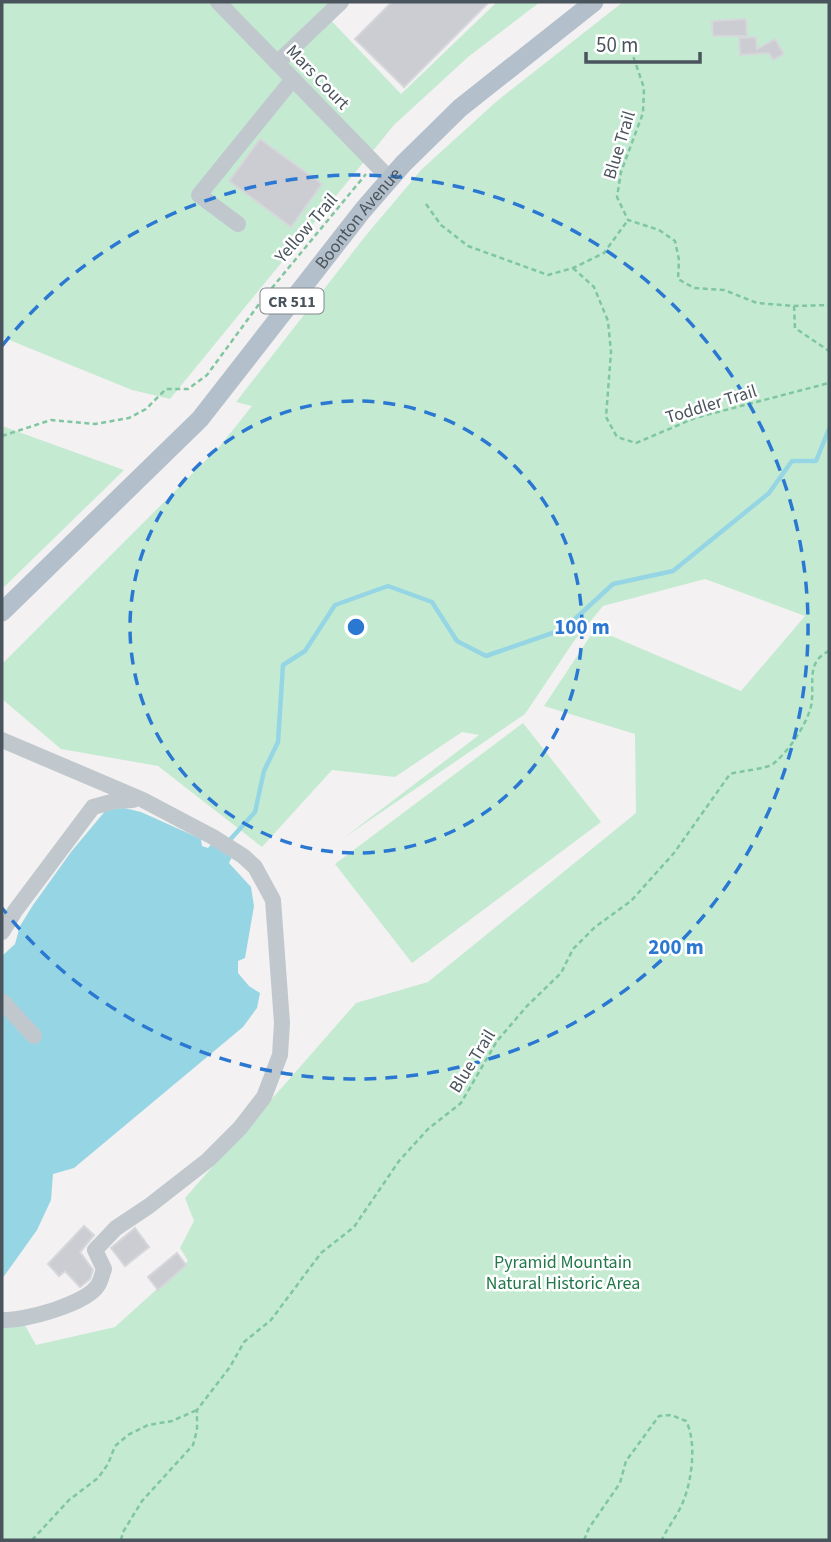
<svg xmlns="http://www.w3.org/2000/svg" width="831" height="1542" viewBox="0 0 831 1542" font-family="'Source Sans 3',sans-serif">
<rect width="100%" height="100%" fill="#f3f1f1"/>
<g fill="#c4ebd2">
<polygon points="2,2 334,2 324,13 401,94 497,2 540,2 468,57 394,125 170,399 132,390 2,337"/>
<polygon points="623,2 829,2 829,1540 2,1540 2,1327 19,1315 36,1345 115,1327 188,1261 180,1248 194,1221 185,1198 356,1003 428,982 636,813 635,734 544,706 595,629 741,691 805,616 705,579 603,606 574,641 525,714 345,837 479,735 462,732 395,777 332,770 262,847 158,766 61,749 2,699 2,664 220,446 252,406 236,402 367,234 422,169 497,101"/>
<polygon points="2,426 124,470 2,589"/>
<polygon points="523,723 601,822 412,963 335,864"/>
</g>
<polygon fill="#96d6e4" points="124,808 141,812 201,839 202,846 208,848 213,842 233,855 229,863 251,887 254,906 245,958 238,961 238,973 249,986 260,993 257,1008 243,1027 74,1168 53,1174 51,1200 37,1230 2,1279 2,956 15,944 20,926 33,905 71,852 106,810"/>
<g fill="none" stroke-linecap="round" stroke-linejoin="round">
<polyline stroke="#96d6e4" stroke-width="4.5" points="228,842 255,812 264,771 278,742 283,665 305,651 335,605 388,586 432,602 457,641 486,656 564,629 613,584 673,571 769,493 792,461 816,461 829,429"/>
</g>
<g fill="#cbcdd2" stroke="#d5d7db" stroke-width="2">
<polygon points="392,2 489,2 404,87 355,39"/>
<polygon points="746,19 747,36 713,36 712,21"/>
<polygon points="756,37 757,49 775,39 784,54 773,60 769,53 740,55 739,38"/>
<polygon points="260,139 322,184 291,227 229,181"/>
<polygon points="84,1226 94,1235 80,1252 93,1270 90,1279 80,1287 65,1271 59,1276 48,1264"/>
<polygon points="135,1228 149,1247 125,1266 111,1248"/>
<polygon points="177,1253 186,1265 158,1290 148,1277"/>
</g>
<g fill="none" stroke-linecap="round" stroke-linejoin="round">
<g stroke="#7fc6a1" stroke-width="2.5" stroke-dasharray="5 3.5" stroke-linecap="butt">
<polyline points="628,41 644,88 643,113 621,172 617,197 628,220 659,230 675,241 679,260 678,279 694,288 724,290 757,303 794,306 829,305"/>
<polyline points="426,204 441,225 468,246 548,275 573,268 604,253 628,220"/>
<polyline points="573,268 594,287 608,321 611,352 606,417 617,437 636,443 695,418 829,383"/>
<polyline points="794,306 795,328 829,351"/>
<polyline points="2,436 51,420 95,424 129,418 146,409 166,389 188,389 207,375 262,300 366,174"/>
<polyline points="32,1540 69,1500 98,1478 108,1464 115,1446 128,1435 148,1425 172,1421 197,1410"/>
<path d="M121 1540 123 1532 142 1501 193 1445 197 1430V1410L230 1367 244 1342 271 1320 321 1253 354 1227 399 1161 428 1129 461 1103 497 1041 527 1006 561 973 573 949 595 927 631 901 674 853 730 774C740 771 766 769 773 764 788 752 804 728 810 710 817 688 803 663 829 651"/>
<path d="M584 1540 589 1528 620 1483 626 1461 659 1416 671 1415 686 1421C697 1442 692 1480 683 1502 678 1515 668 1526 662 1540"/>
</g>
<g stroke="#c0c8ce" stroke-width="16">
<polyline points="218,2 390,179"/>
<polyline points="277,63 341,2"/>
<polyline points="238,224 199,195 293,79"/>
<path d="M2 740 143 800 213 837 243 856 255 867 273 900 282 1023 280 1055 264 1097 240 1128 208 1160 149 1206 116 1228 95 1250 104 1269C102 1274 101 1281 98 1285 87 1304 24 1321 2 1320"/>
<polyline points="2,932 15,911 93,807 115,801 133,800"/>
<polyline points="2,1001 34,1036"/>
</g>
<path stroke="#b3c0cc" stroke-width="19" id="s1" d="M2 612 200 419 363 210 403 164 460 108 594 2"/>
</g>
<g fill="none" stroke="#2b78d2" stroke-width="3.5" stroke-dasharray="12 9">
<circle cx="356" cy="627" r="226"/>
<path d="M2 346A452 452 0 1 1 2 908"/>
</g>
<g text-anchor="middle" stroke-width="5" stroke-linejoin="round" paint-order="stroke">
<rect fill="#fff" stroke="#80878d" stroke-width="2" x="260.5" y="288.5" width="63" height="25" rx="5"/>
<g font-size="16" font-weight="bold" fill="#4a545c">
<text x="292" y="307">CR 511</text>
</g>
<g font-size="18" fill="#4a545c" stroke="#fff">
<text transform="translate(318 77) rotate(46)" y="6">Mars Court</text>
<text transform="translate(619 145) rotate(-73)" y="6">Blue Trail</text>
<text dy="6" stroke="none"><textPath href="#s1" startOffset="532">Boonton Avenue</textPath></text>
<text transform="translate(306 228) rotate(-49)" y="6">Yellow Trail</text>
<text transform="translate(711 404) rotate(-17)" y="6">Toddler Trail</text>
<text transform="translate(472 1061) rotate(-58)" y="6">Blue Trail</text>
</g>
<g font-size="18" fill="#21784a" stroke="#fff">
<text x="563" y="1268">Pyramid Mountain<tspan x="563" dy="21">Natural Historic Area</tspan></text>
</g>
</g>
<circle cx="356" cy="627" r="10" fill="#2b78d2" stroke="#fff" stroke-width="3.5"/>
<g font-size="21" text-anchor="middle" font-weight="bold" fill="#2b78d2" stroke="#fff" stroke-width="5" stroke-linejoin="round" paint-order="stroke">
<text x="582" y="634">100 m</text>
<text x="676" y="954">200 m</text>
</g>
<rect width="831" height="1542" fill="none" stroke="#4a545c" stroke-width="7"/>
<path d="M586 52v10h114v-10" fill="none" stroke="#4a545c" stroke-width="3.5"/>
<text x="596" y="52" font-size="21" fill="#4a545c" stroke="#ffffff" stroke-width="5" paint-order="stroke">50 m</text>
</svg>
